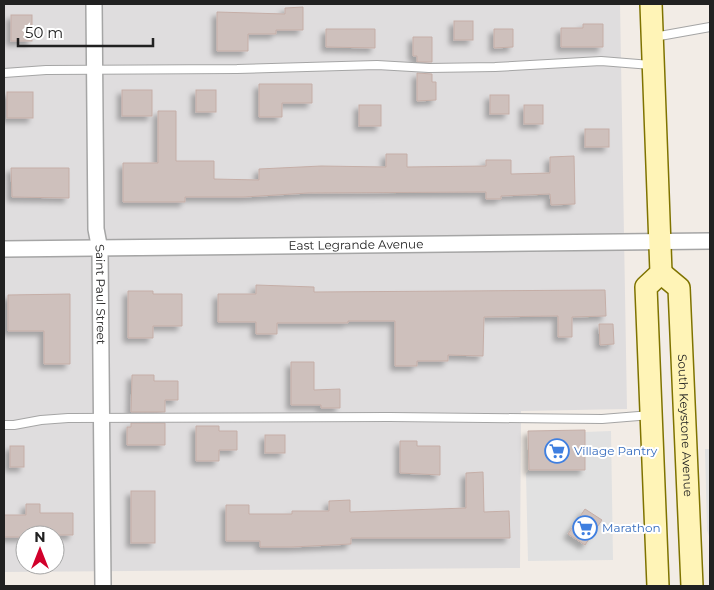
<svg xmlns="http://www.w3.org/2000/svg" width="714" height="590" viewBox="0 0 714 590" font-family="Montserrat,sans-serif">
<defs>
<filter id="shadow"><feDropShadow dx="-4.5" dy="4.5" stdDeviation="2.5" flood-color="#0004"/></filter>
</defs>
<rect width="100%" height="100%" fill="#f2ece6"/>
<path fill="#dfddde" fill-rule="evenodd" d="M4 4H620L627 409 521 411 520 568 4 572ZM25 535H55V565H25Z"/>
<g fill="#e1e1e1">
<polygon points="611,431 613,560 528,561 526,473 529,470 585,470 585,432"/>
<polygon points="705,449 710,449 710,540 707,530"/>
</g>
<g fill="#cec0bc" stroke="#c5aea7" filter="url(#shadow)">
<polygon points="303,7 303,30 276,30 276,34 248,34 248,51 217,51 217,12 285,14 285,8"/>
<rect x="11" y="15" width="21" height="26"/>
<rect x="454" y="21" width="19" height="19"/>
<polygon points="583,24 603,24 603,47 561,47 561,28 583,28"/>
<polygon points="326,29 375,29 375,48 326,47"/>
<polygon points="494,29 513,29 513,47 494,48"/>
<polygon points="413,37 432,37 432,62 417,62 417,56 413,56"/>
<polygon points="417,73 432,74 432,82 436,82 436,100 417,101"/>
<polygon points="259,84 312,84 312,103 282,103 282,117 259,117"/>
<rect x="122" y="90" width="30" height="26"/>
<rect x="196" y="90" width="20" height="22"/>
<rect x="7" y="92" width="26" height="26"/>
<rect x="490" y="95" width="19" height="19"/>
<rect x="359" y="105" width="22" height="21"/>
<rect x="524" y="105" width="19" height="19"/>
<polygon points="158,111 176,111 176,161 214,161 214,179 259,180 259,169 321,166 386,167 386,154 407,154 407,167 486,166 486,160 511,160 511,174 550,173 550,157 574,156 575,204 551,205 550,194 501,196 501,199 486,199 486,192 308,193 244,197 185,197 185,202 123,202 123,163 158,163"/>
<rect x="585" y="129" width="24" height="18"/>
<polygon points="11,168 69,168 69,198 12,197"/>
<polygon points="256,285 314,287 314,292 605,290 606,316 572,317 572,337 558,337 558,316 484,317 483,356 448,355 448,361 417,361 417,366 395,366 395,321 348,321 348,323 277,323 277,334 256,334 256,322 218,322 218,294 256,294"/>
<polygon points="128,291 153,291 153,294 182,294 182,326 153,326 153,338 128,338"/>
<polygon points="70,294 70,364 44,364 44,331 8,331 8,295"/>
<polygon points="599,324 613,324 614,344 600,345"/>
<polygon points="291,362 314,362 314,390 340,389 340,408 321,408 321,405 291,405"/>
<polygon points="132,375 154,375 154,381 178,381 178,400 165,400 165,412 131,412"/>
<polygon points="131,423 165,423 165,445 127,445 127,427 131,427"/>
<polygon points="196,426 219,426 219,431 237,431 237,450 219,450 219,461 196,461"/>
<polygon points="585,430 585,470 529,470 528,431"/>
<rect x="265" y="435" width="20" height="18"/>
<polygon points="400,441 417,441 417,446 440,446 440,475 400,473"/>
<rect x="10" y="446" width="14" height="21"/>
<polygon points="483,472 484,512 509,511 510,538 351,538 351,544 292,547 260,547 260,541 226,541 226,505 249,505 249,514 292,514 292,511 329,511 329,501 350,500 350,512 466,508 466,473"/>
<rect x="131" y="491" width="24" height="52"/>
<polygon points="26,504 40,504 40,513 73,513 73,535 25,535 25,537 4,537 4,515 26,515"/>
<polygon points="585,509 602,520 585,545 568,534"/>
</g>
<g fill="none" stroke-linecap="round" stroke-linejoin="round">
<g stroke="#a5a5a5" stroke-width="10">
<g id="lane">
<polyline points="654,37 710,27"/>
<polyline points="4,73 46,70 237,69 377,65 429,68 495,67 601,61 651,65"/>
<polyline points="4,425 14,425 41,420 68,418 389,417 602,419 651,415"/>
</g>
</g>
<g stroke="#a5a5a5" stroke-width="18">
<g id="street">
<path id="s1" d="M94 4 96 229 100 250 103 586"/>
<path id="s2" d="M4 249 710 241"/>
</g>
</g>
<g stroke="#7f7300" stroke-width="24">
<g id="secondary">
<polyline points="651,4 661,273 646,287 658,586"/>
<path id="s3" d="M661 273 679 288 692 586"/>
</g>
</g>
<use href="#lane" stroke="#fff" stroke-width="8"/>
<use href="#street" stroke="#fff" stroke-width="15"/>
<use href="#secondary" stroke="#fff4b7" stroke-width="21"/>
</g>
<defs>
<g id="supermarket-ring" transform="scale(1.25)"><circle r="9.5" fill="#fff" stroke="#3f7fe0" stroke-width="1.5"/><path d="M-6-5.5h2.5l.6 2H6L4.5 2H-2.5L-4.4-4H-6ZM-1.5 3.2a1.3 1.3 0 1 0 .1 0ZM3 3.2a1.3 1.3 0 1 0 .1 0Z" fill="#3f7fe0"/></g>
</defs>
<g fill-rule="evenodd">
<use href="#supermarket-ring" x="557" y="451"/>
<use href="#supermarket-ring" x="585" y="528"/>
</g>
<g text-anchor="middle" stroke-width="4" stroke-linejoin="round" paint-order="stroke">
<g font-size="12" fill="#212121" stroke="#fff">
<text dy="4" stroke="none"><textPath href="#s2" startOffset="352">East Legrande Avenue</textPath></text>
<text dy="4" stroke="none"><textPath href="#s1" startOffset="291">Saint Paul Street</textPath></text>
<text dy="4" stroke="none"><textPath href="#s3" startOffset="161">South Keystone Avenue</textPath></text>
</g>
<g font-size="12" fill="#366cbe" stroke="#fff" text-anchor="start">
<text x="574" y="455">Village Pantry</text>
<text x="602" y="532">Marathon</text>
</g>
</g>
<rect width="714" height="590" fill="none" stroke="#212121" stroke-width="10"/>
<g transform="translate(40 550)"><circle r="24" fill="#ffffff" stroke="#a6a6a6"/>
<path d="M0-4L9 19L0 12L-9 19Z" fill="#d1002b"/>
<text y="-8" font-size="14" font-weight="bold" text-anchor="middle" fill="#212121">N</text>
</g>
<path d="M18 38v8h135v-8" fill="none" stroke="#212121" stroke-width="2.5"/>
<text x="25" y="38" font-size="15" fill="#212121" stroke="#ffffff" stroke-width="4" paint-order="stroke">50 m</text>
</svg>
